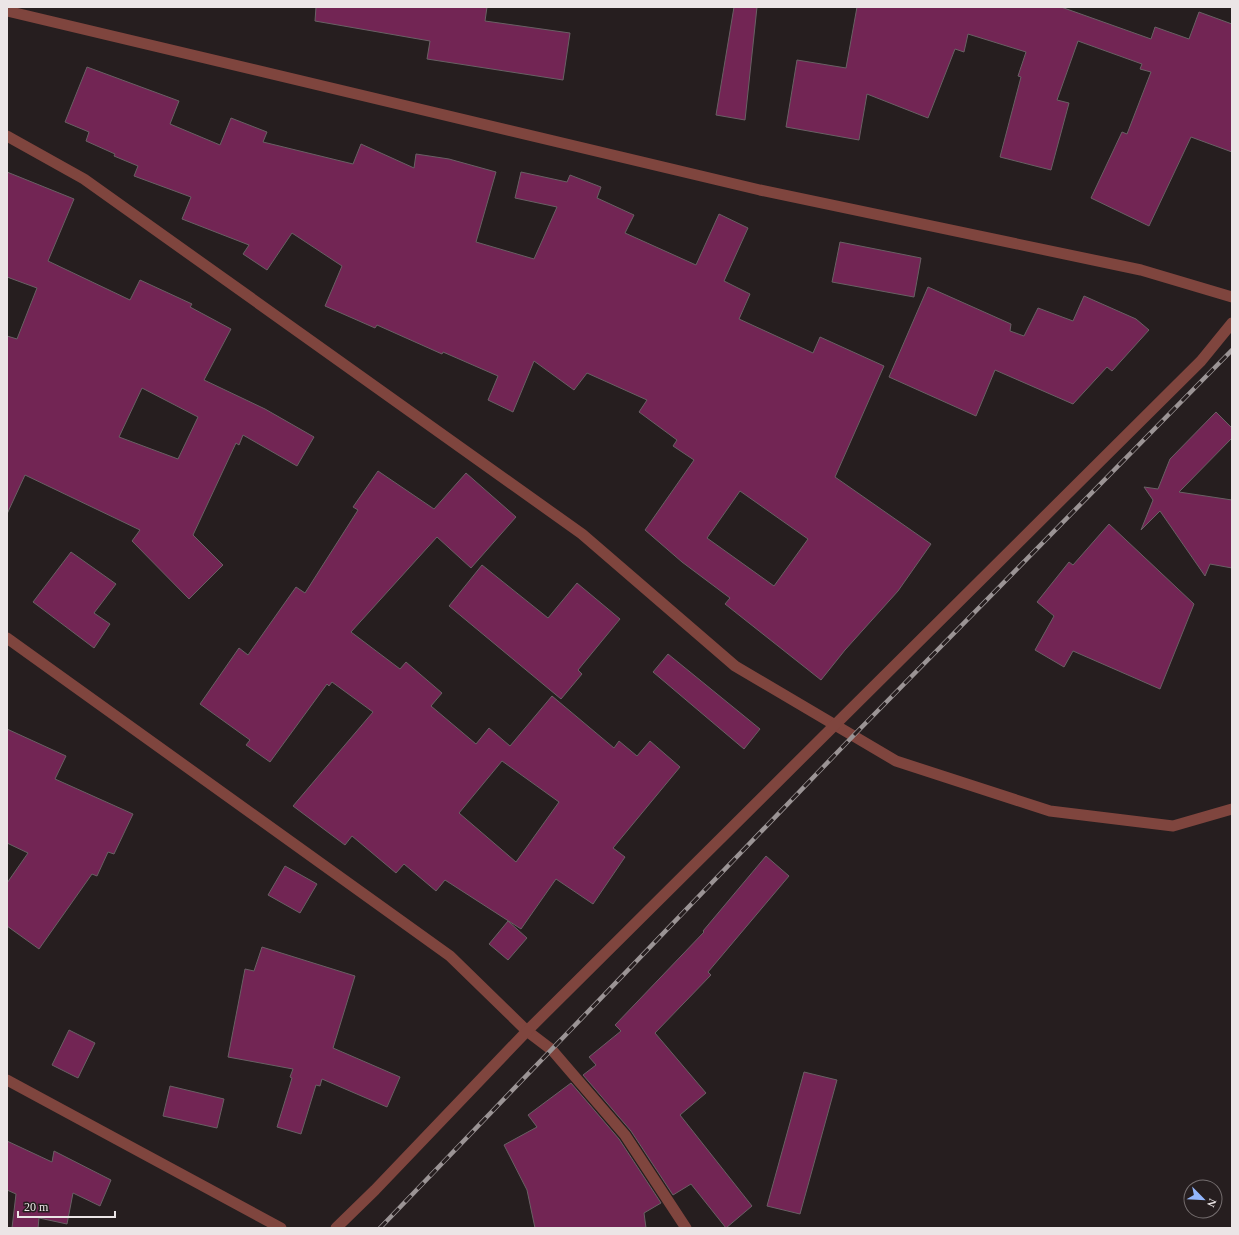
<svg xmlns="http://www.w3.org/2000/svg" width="1239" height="1235" viewBox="0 0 1239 1235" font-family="Georgia,serif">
<rect width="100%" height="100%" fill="#261e1f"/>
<g fill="#722554" stroke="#696064" fill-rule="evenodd">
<polygon points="316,7 487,7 485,21 570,33 563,80 427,59 430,41 315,21"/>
<polygon points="734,7 757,7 745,120 716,115"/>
<polygon points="857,7 1061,7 1151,39 1155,27 1189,39 1199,12 1232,24 1232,152 1191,137 1149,226 1091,198 1122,132 1127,134 1151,72 1140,69 1142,64 1078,41 1057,100 1069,103 1051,170 1000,157 1021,77 1018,76 1026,52 968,34 964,52 955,49 928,118 867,94 859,140 786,127 797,60 846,68"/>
<path d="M87 67 179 101 170 124 220 145 231 118 267 132 263 142 353 164 361 144 414 168 416 154 449 159 496 172 476 242 534 259 557 207 515 198 521 172 567 182 570 175 601 187 597 198 634 215 625 233 696 265 719 214 748 228 724 281 750 294 739 319 813 353 820 337 884 366 835 477 931 544 898 591 845 650 821 680 725 604 730 598 682 562 645 530 694 460 673 446 677 440 639 412 647 400 587 373 574 390 534 361 513 412 488 400 498 376 443 352 442 354 377 325 375 328 325 306 342 266 292 233 267 270 243 254 249 245 182 219 191 197 134 176 138 166 114 156 115 154 86 141 89 132 65 122ZM740 491 808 539 774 586 707 538Z"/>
<path d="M7 172 74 199 48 261 130 300 140 280 192 304 190 307 231 329 204 380 265 409 314 437 297 466 243 435 239 445 236 443 193 535 223 565 189 599 132 541 140 530 25 475 7 514V336L17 339 37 288 7 277ZM142 388 198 417 178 459 119 437Z"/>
<polygon points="840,242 921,258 914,297 832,282"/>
<polygon points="928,287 1011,324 1010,331 1024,336 1038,308 1073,321 1084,296 1136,319 1149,330 1112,371 1107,367 1073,404 995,370 976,416 889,377"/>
<polygon points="1216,412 1232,428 1232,438 1179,492 1232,500 1232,568 1210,564 1205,576 1160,511 1141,530 1153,500 1144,487 1158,489 1170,459"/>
<path d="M378 471 434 509 466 473 516 517 471 568 437 537 351 632 400 669 406 662 442 693 431 706 476 744 489 728 510 746 552 696 614 748 619 741 637 756 650 741 680 767 613 848 625 857 593 904 556 879 521 929 445 880 436 891 404 864 396 873 352 836 345 845 293 806 373 712 332 682 329 686 327 684 270 762 246 745 250 740 200 704 239 648 248 655 296 587 305 593 358 510 353 507ZM502 761 559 802 516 862 459 813Z"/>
<polygon points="1109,524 1194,604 1160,689 1073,651 1064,667 1035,650 1054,616 1037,602 1069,562 1073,565"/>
<polygon points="71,552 116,584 94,613 110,624 94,648 33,602"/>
<polygon points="482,565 548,618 577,583 620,619 578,670 582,674 561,699 449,606"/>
<polygon points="668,654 760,729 744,749 653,672"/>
<polygon points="7,729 66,756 55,779 133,814 114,854 108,852 97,876 92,874 39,949 7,926 7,883 28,853 7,843"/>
<polygon points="766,856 789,876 708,972 711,975 655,1033 706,1093 680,1115 752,1206 726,1228 691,1184 673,1195 631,1131 583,1075 596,1065 589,1057 621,1031 615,1025 704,932 703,931"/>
<polygon points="285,866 317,884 300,913 268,895"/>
<polygon points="508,921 527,938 508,960 489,944"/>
<polygon points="262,947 355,976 333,1048 400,1077 387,1107 322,1079 320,1086 316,1085 301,1134 277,1127 292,1078 290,1077 293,1069 228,1057 245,969 254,971"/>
<polygon points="69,1030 95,1043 78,1078 52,1065"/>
<polygon points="804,1072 837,1080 800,1214 767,1206"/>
<polygon points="571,1083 619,1139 661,1203 644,1213 646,1228 535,1228 527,1190 504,1145 537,1127 528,1115"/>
<polygon points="170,1086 224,1099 217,1128 163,1116"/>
<polygon points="7,1141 52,1162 54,1151 111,1180 100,1206 73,1193 67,1224 39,1218 38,1228 12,1228 16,1194 7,1190"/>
</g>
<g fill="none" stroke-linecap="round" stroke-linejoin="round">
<g stroke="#7f453e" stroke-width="11">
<polyline points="7,11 760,190 1141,270 1232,297"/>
<polyline points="7,136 84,179 582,534 735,666 896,761 1050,811 1173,826 1232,809"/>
<polyline points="7,638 450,956 527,1031 552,1050 625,1135 686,1228"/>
<polyline points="7,1080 281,1228"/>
<polyline points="336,1228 375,1190 527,1031 1201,361 1232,323"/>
</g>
<g stroke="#9b9495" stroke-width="4.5">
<polyline id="rail" points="380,1228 854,735 1232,350"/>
</g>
<use href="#rail" stroke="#261e1f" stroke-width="3" stroke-dasharray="9" stroke-linecap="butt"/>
</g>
<rect width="1239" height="1235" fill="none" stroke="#ebe5e6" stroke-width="16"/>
<g transform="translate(1203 1199) rotate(114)"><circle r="19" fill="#261e1f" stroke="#756e6f"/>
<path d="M0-3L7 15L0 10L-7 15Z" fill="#93b7fd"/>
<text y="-6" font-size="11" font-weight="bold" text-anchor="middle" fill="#ebe5e6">N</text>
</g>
<path d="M18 1211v6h97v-6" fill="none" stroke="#ebe5e6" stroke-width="2"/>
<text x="24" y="1211" font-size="12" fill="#ebe5e6" stroke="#261e1f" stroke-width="3" paint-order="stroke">20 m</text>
</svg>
